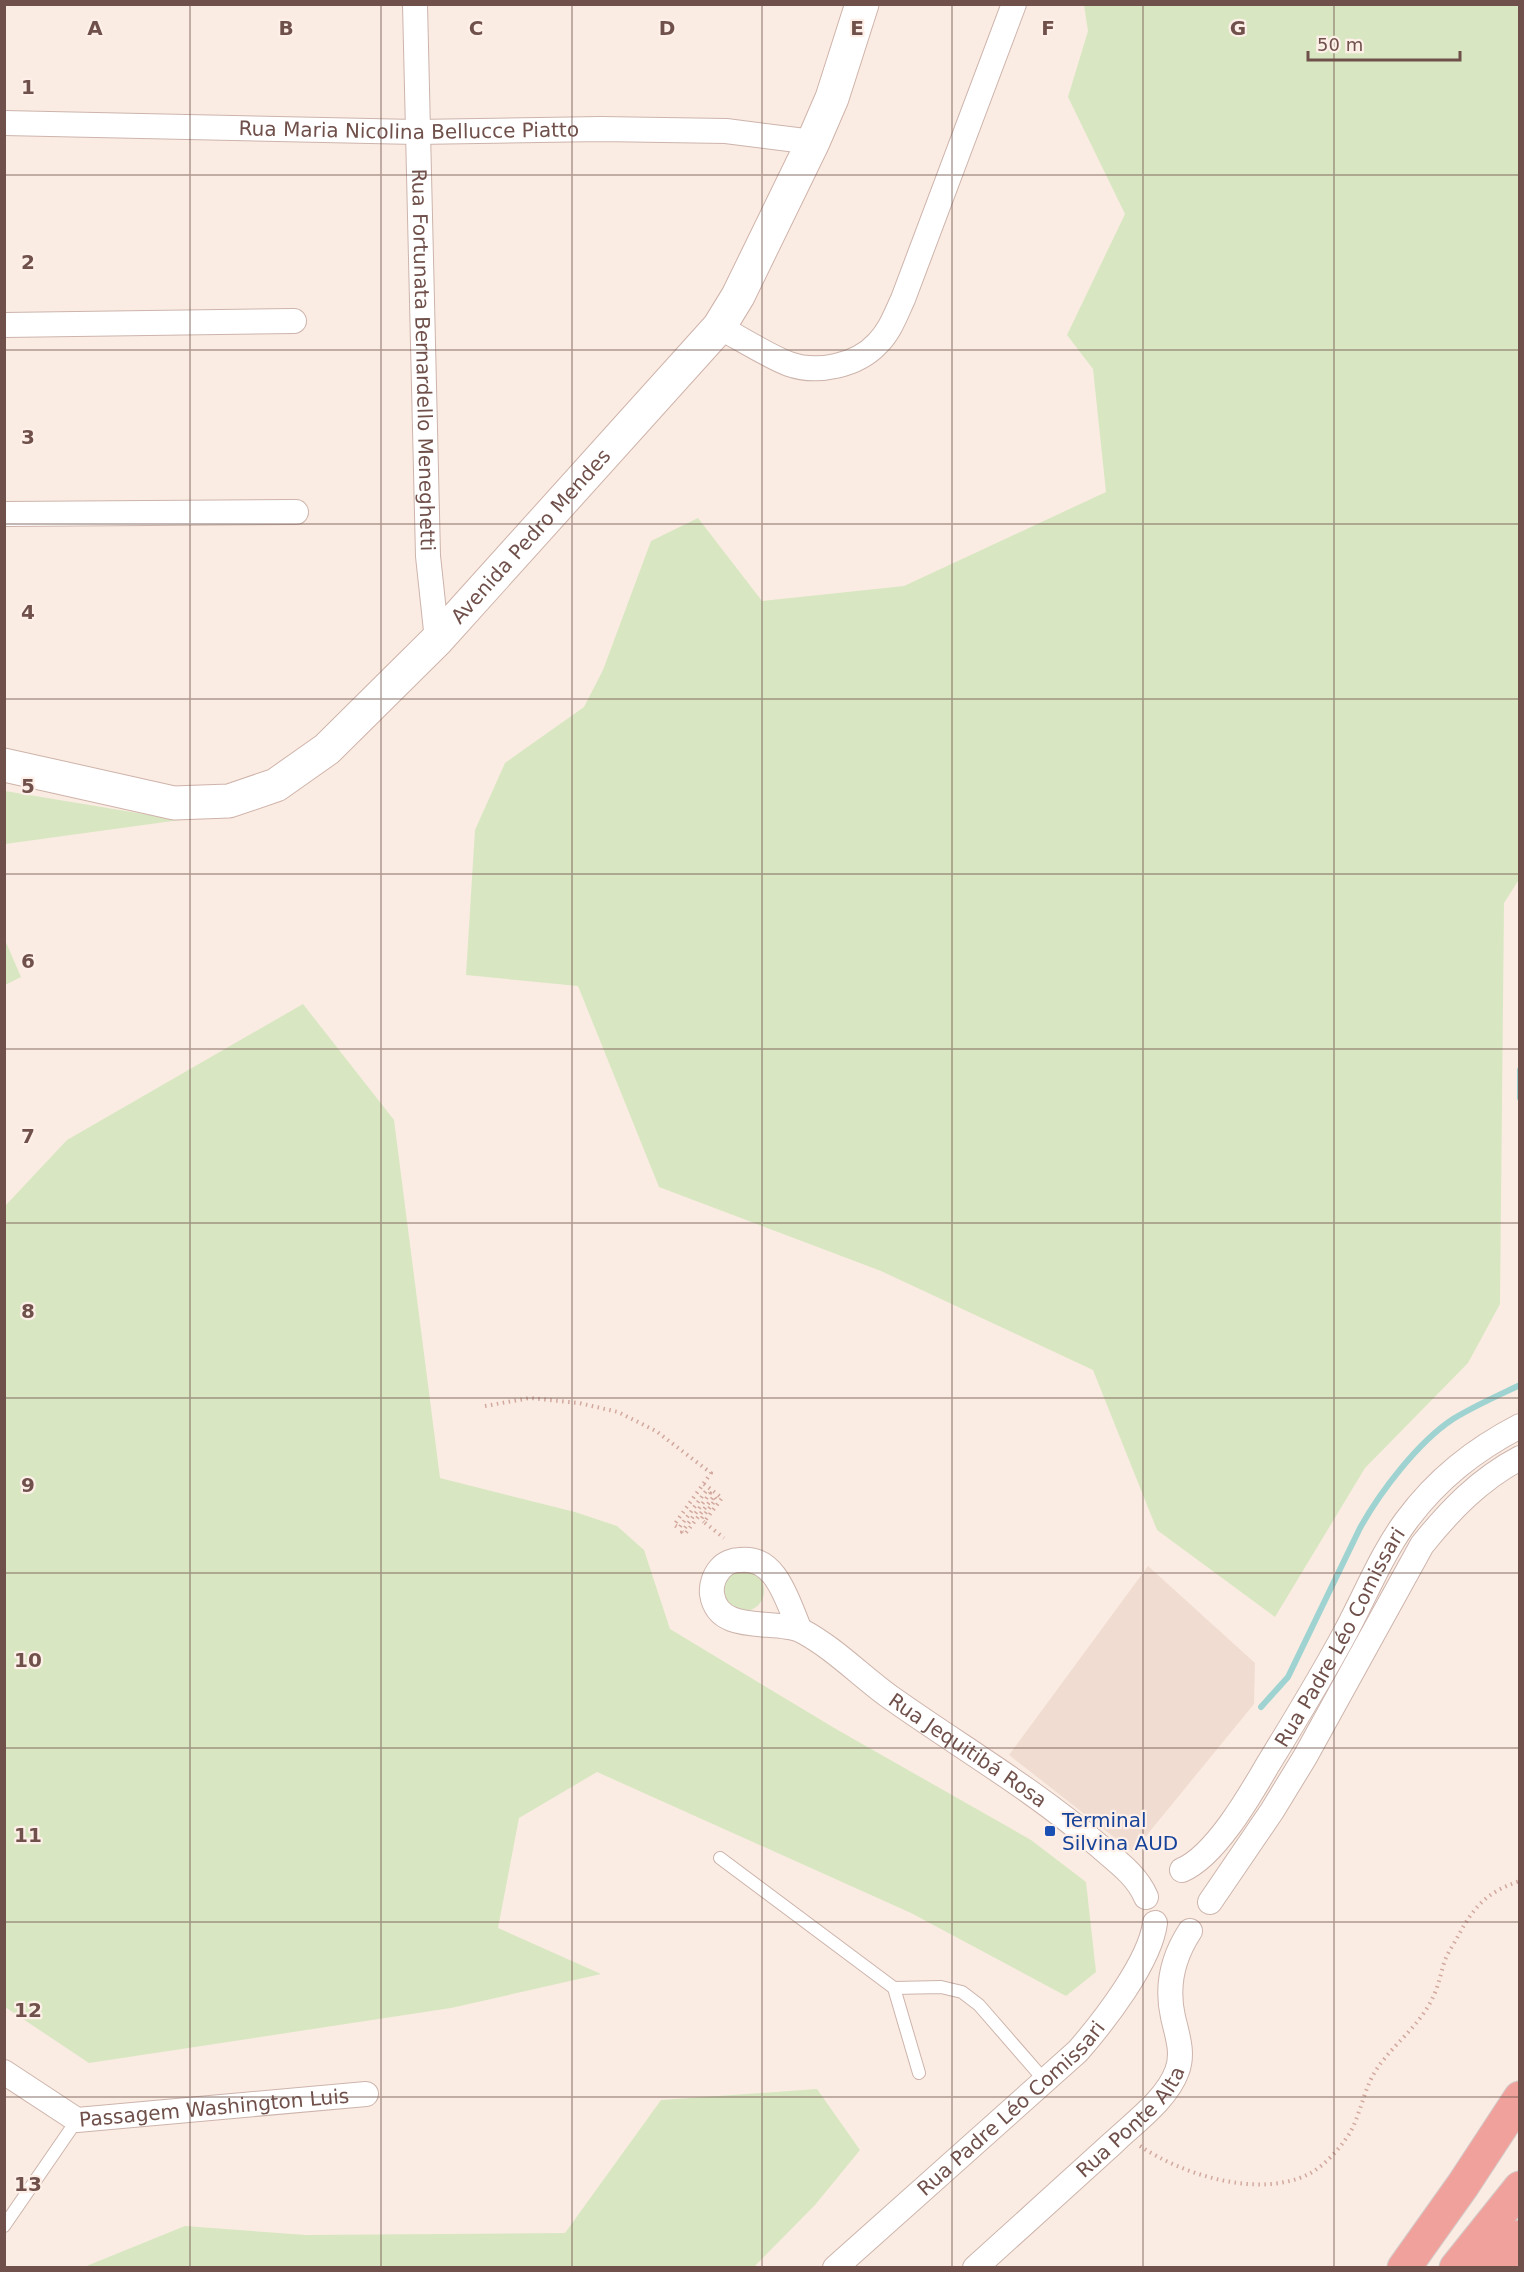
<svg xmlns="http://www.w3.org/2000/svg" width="1524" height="2272" viewBox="0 0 1524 2272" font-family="'DejaVu Sans',sans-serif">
<rect width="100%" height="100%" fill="#faece2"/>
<polygon fill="#f1dcd1" points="1148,1566 1255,1663 1254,1704 1133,1852 1009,1755"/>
<g fill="#d8e7c2">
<polygon points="1084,5 1519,5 1520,878 1504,903 1500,1304 1468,1363 1365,1468 1275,1617 1157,1530 1093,1370 881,1271 659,1187 578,986 466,975 475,830 505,763 584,707 603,670 651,541 698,518 762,601 904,586 1106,492 1093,369 1067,335 1125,214 1068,97 1088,31"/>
<polygon points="5,791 180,820 5,844"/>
<polygon points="5,940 21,977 5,985 4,985"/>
<polygon points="303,1004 394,1120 440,1478 575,1512 617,1526 644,1550 670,1629 836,1729 1031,1840 1086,1882 1096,1972 1066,1996 911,1913 597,1772 519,1818 498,1928 601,1974 451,2008 89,2063 5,2007 5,1206 67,1140"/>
<circle cx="744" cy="1591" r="20"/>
<polygon points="817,2089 860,2150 815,2205 754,2267 84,2267 185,2226 306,2235 565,2233 661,2100"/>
</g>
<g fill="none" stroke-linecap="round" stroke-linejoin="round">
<g stroke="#9fd3d1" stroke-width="6">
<polyline points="1520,1070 1520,1098"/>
<path d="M1261 1707 1288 1677 1360 1528C1380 1492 1418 1442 1453 1419 1474 1406 1497 1396 1520 1385"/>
</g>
<g stroke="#cdb4ac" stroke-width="14">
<g id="lane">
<polyline points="720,1858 894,1988 941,1987 962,1992 979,2005 1046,2082"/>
<polyline points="894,1988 919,2073"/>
<polyline points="4,2226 77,2120"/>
</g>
</g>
<g stroke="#cdb4ac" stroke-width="26">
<g id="street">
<path id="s1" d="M415 4 428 556 437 640"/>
<path id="s2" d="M4 123 416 132 601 129 726 131 813 142"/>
<polyline points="4,325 294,321"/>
<path d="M719 327C740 338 768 356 789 364 817 374 857 366 878 343 890 331 896 314 903 299L1014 4"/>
<polyline points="4,514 296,512"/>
<path id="s3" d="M800 1630C788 1604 777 1555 740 1560 733 1560 725 1563 720 1569 714 1576 711 1586 712 1594 718 1636 776 1618 802 1631 834 1648 861 1676 890 1697 959 1746 1033 1789 1098 1845 1116 1861 1136 1874 1146 1897"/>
<path id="s4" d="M1182 1870C1215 1856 1249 1797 1267 1766 1294 1722 1321 1678 1345 1633 1365 1596 1381 1555 1406 1521 1437 1479 1474 1450 1520 1426"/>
<path d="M1210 1902 1272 1811 1305 1757 1422 1545C1450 1510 1480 1479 1520 1458"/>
<path id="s5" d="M4 2072 77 2120 366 2094"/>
<path id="s6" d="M835 2268 1078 2051C1104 2021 1150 1962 1155 1923"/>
<path id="s7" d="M975 2268C1021 2226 1068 2184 1114 2142 1135 2122 1167 2099 1177 2071 1184 2053 1177 2035 1173 2017 1166 1986 1173 1957 1190 1931"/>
</g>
</g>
<g stroke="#cfb3aa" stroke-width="35">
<g id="secondary">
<path id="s8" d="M4 765 174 803 229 801 276 785 327 749 437 640 719 327 738 296 813 142 832 98 862 4"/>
</g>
</g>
<g stroke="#d4cac9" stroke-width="35">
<g id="highway">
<polyline points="1404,2268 1463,2185 1520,2098"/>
<polyline points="1456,2268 1520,2188"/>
<polyline points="1494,2268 1520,2237"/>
</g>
</g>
<g stroke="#d2a89f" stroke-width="4" stroke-dasharray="1.5 4.5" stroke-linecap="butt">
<polyline points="485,1406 530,1398 579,1403 618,1412 656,1431 711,1473 674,1525 679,1528 706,1491 710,1493 682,1532 685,1534 714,1496 716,1499 701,1519 704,1522"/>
<polyline points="704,1484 722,1498 704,1522 724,1538"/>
<path d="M1140 2146C1183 2175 1259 2199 1309 2174 1322 2167 1336 2153 1345 2140 1360 2121 1362 2092 1376 2070 1394 2043 1421 2025 1434 1995 1439 1984 1441 1972 1445 1960 1448 1952 1454 1944 1458 1936 1474 1907 1486 1892 1520 1881"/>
</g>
<use href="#lane" stroke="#fff" stroke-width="12"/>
<use href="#street" stroke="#fff" stroke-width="24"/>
<use href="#secondary" stroke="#fff" stroke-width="33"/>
<use href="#highway" stroke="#f1a19c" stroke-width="33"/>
</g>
<path fill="none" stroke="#70504a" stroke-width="1.5" stroke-opacity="0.55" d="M190 4V2268M381 4V2268M572 4V2268M762 4V2268M952 4V2268M1143 4V2268M1334 4V2268M4 175H1520M4 350H1520M4 524H1520M4 699H1520M4 874H1520M4 1049H1520M4 1223H1520M4 1398H1520M4 1573H1520M4 1748H1520M4 1922H1520M4 2097H1520"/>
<rect fill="#1a4fb4" stroke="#fef0e8" stroke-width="2" x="1044" y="1825" width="12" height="12" rx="3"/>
<g text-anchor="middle" stroke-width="4.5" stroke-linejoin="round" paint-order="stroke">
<g font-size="20" fill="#70504a" stroke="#fef0e8">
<text dy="7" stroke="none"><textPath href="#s2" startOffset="405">Rua Maria Nicolina Bellucce Piatto</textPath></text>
<text dy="7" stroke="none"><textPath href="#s1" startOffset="356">Rua Fortunata Bernardello Meneghetti</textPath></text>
<text dy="7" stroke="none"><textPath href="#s8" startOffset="636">Avenida Pedro Mendes</textPath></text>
<text dy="7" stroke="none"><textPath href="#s4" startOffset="284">Rua Padre Léo Comissari</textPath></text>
<text dy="7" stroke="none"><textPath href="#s3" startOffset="459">Rua Jequitibá Rosa</textPath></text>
<text dy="7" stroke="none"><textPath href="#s5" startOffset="225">Passagem Washington Luis</textPath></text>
<text dy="7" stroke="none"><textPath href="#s6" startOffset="238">Rua Padre Léo Comissari</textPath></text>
<text dy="7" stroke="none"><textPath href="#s7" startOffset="214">Rua Ponte Alta</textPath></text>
</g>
<g font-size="20" fill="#164399" stroke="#fef0e8" text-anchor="start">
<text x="1062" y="1827">Terminal<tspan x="1062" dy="23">Silvina AUD</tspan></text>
</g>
</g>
<g font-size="20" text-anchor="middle" font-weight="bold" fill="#70504a" stroke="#fef0e8" stroke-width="4.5" stroke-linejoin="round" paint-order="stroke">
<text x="95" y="35">A</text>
<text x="286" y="35">B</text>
<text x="476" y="35">C</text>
<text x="667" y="35">D</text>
<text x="857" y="35">E</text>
<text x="1048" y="35">F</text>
<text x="1238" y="35">G</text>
<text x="28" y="94">1</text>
<text x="28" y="269">2</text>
<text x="28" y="444">3</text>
<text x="28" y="619">4</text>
<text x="28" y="793">5</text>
<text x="28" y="968">6</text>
<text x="28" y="1143">7</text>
<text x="28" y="1318">8</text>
<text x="28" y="1492">9</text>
<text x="28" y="1667">10</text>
<text x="28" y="1842">11</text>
<text x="28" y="2017">12</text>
<text x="28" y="2191">13</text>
</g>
<rect width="1524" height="2272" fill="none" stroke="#70504a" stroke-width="12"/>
<path d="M1308 51v9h152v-9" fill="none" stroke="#70504a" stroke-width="3"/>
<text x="1317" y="51" font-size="18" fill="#70504a" stroke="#fef0e8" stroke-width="4.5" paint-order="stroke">50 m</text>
</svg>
